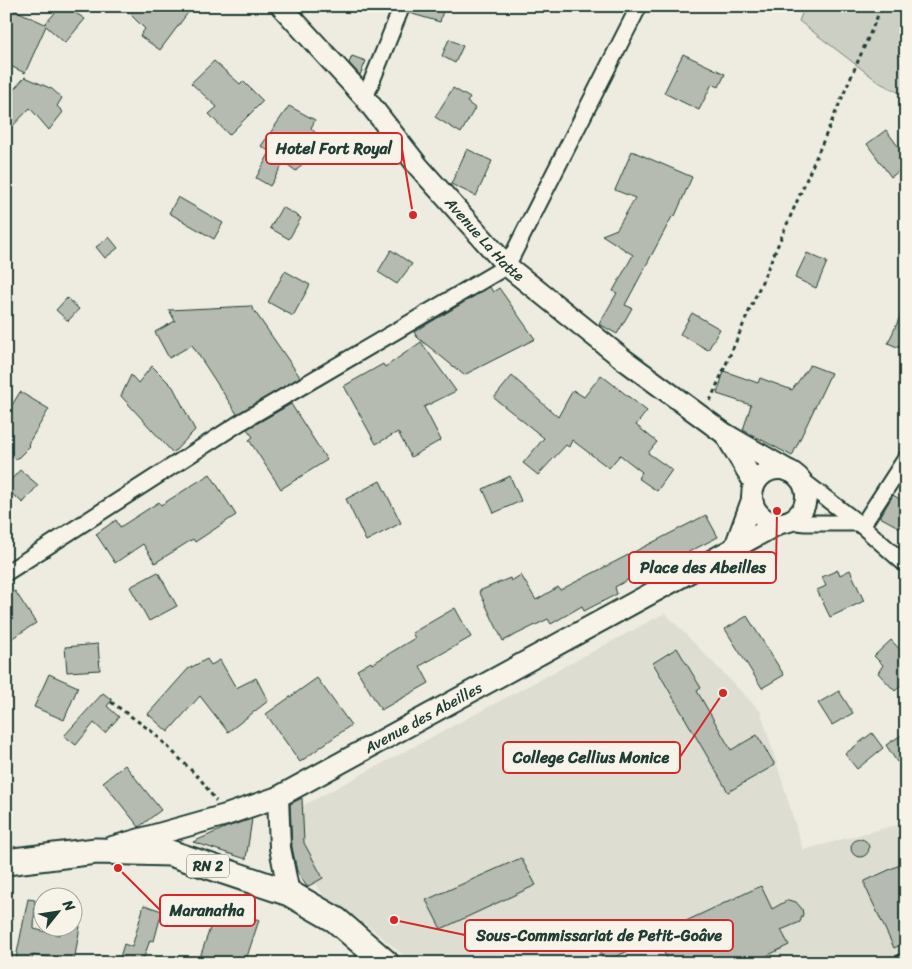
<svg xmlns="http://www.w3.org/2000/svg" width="912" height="969" viewBox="0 0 912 969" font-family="Sriracha,sans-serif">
<rect width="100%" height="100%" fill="#eeece1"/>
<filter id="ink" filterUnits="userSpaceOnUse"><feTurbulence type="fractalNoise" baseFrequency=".02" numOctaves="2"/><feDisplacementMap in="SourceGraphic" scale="10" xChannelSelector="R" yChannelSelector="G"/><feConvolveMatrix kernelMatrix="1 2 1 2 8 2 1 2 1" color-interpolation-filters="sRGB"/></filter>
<g filter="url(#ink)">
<polygon fill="#ddddd2" points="665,613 761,712 803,850 892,826 906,825 906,963 413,963 372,929 323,895 295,853 293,811"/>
<polygon fill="#cccfc4" stroke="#76867c" points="805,6 906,6 906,96 880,83 799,21"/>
<g fill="#b5bbb0" stroke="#1f3d34">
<polygon points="6,6 45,24 61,6 65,6 85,19 65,43 46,26 25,73 6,64"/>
<polygon points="122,6 193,6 160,50 140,36 145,29"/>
<polygon points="411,6 444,6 440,22 409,13"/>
<polygon points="449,39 463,46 455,63 442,56"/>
<polygon points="683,54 725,74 719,87 712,84 699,110 664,93"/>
<polygon points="352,56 366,61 360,75 349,63"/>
<polygon points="214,61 240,84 243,81 263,101 229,135 209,114 217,107 191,83"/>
<polygon points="25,77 52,89 62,98 57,106 63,112 49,130 30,108 6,133 6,98"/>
<polygon points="453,88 470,98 467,102 475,108 461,133 435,117"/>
<polygon points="289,106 315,120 311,128 323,141 296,171 284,162 270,186 256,178 270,152 261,146"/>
<polygon points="886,130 906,157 906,166 891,177 867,144"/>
<polygon points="467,149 492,161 476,196 451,184"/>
<polygon points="632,151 692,177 675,216 673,215 625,305 632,308 617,334 599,324 617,293 613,291 633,255 602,235 617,229 635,198 615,190"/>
<polygon points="178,197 223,223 214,239 169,213"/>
<polygon points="282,207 301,218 289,239 270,228"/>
<polygon points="109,237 118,248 105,258 96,247"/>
<polygon points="391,250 412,264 397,284 378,272"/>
<polygon points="807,253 827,262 816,288 795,278"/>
<polygon points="285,271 310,285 293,316 268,302"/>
<polygon points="490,287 493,292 499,288 535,339 464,375 417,337 414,332"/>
<polygon points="67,298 79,309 68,321 56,310"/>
<polygon points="906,304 906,351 888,343"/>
<polygon points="251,306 300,377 237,414 192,345 169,358 155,332 175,321 169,310"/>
<polygon points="692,313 720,329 708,350 680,334"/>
<polygon points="421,342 456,391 424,407 441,440 411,457 398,432 376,444 344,386 383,364 385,367"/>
<polygon points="810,365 831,373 792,456 743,430 751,405 717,394 724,371 758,383 760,378 792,390"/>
<polygon points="152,366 173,387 195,430 173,453 121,396 131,375 138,383"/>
<polygon points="601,375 647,411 636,425 657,442 648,453 672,470 657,491 638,478 642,472 620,455 609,468 572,440 569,447 566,445 538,475 523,463 544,438 494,398 512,376 558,417 573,390 584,397"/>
<polygon points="20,392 49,409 28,444 30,446 16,460 6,450 6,415"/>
<polygon points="291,404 327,460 281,489 249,440 253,437 247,429"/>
<polygon points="20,470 38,485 23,503 6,489 6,485"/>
<polygon points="210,474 236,515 195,542 193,539 155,563 143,544 115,563 96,534 116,520 120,527 159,502 161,505"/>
<polygon points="510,476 521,501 494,513 483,489"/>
<polygon points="380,481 401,523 366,541 346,499"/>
<polygon points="893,495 906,503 906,518 900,528 880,517"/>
<polygon points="706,515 718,537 679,557 681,562 645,579 640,573 615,587 617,594 584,611 582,606 551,624 548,619 503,641 479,591 510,578 511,581 521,575 536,600 558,587 560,590"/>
<polygon points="838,570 840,575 850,570 864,601 830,617 817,590 826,586 822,577"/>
<polygon points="158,572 177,606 149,621 130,587"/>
<polygon points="15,591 36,623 6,642 6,596"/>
<polygon points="455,608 471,637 420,666 429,683 381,710 357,670 371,662 372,664 415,638 412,633"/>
<polygon points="747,616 784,675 762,688 725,629"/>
<polygon points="891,640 906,656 906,681 895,691 878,673 883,665 874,656"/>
<polygon points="98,644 100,670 67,672 65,647"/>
<polygon points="677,648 701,688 697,691 731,750 757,735 775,765 728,792 653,663"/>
<polygon points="207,659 211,665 220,660 236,688 256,678 268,701 228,732 200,696 168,732 148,714 188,669"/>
<polygon points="49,674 78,687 64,720 34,707"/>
<polygon points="317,678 351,725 300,762 266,714"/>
<polygon points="839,691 853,713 832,725 818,703"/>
<polygon points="103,693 112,700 107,706 119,717 105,733 94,723 76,745 64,736"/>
<polygon points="906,732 906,756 897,762 886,745"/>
<polygon points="872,733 883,748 857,769 845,754"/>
<polygon points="125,765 161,810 139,827 103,782"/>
<polygon points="302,798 304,843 323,878 307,887 297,871 292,847 290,804"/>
<polygon points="252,819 246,859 193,842 227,827"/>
<circle cx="860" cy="848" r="9"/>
<polygon points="521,858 536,885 441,929 426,900"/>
<polygon points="906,862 906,942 894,948 865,886 865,881"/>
<polygon points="761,886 772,909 788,900 796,902 802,909 803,914 800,922 781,930 789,945 752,963 669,963 656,935"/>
<polygon points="28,899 35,900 34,929 59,935 60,926 80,926 74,962 33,955 31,963 15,963"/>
<polygon points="144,905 162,911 154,941 150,940 142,963 138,963 120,957 124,944 132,947"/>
<polygon points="218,905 259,920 245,963 198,963"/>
<polygon points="617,926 628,951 604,962 593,936"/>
</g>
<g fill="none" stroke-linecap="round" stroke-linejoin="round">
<g stroke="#1f3d34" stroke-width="19">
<g id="minor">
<polyline points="365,98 402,6"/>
<polyline points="794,474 862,526 906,565"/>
<polyline points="789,521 805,523 858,523"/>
<polyline points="862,526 906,458"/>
<polyline points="6,573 241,422 507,266 639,6"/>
<polyline points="902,963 906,961"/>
</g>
</g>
<g stroke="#1f3d34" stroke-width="24">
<g id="tertiary">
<path id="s1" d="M281 6 365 98 418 166 507 266 623 359 725 434 789 471"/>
<polyline points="725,434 755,484"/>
<circle cx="779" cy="496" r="27"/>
<polyline points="735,547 752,500"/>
<polyline points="278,797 280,848 289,893"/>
<path id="s2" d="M112 847 226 815 278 797 780 523"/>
</g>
</g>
<g stroke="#1f3d34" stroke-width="29">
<polyline id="primary" points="6,862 96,851 170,853 289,893 336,920 386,963"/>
</g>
<g stroke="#1f3d34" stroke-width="3" stroke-dasharray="4 4" stroke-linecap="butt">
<polyline points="710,401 882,6"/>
<polyline points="111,702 154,733 201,780 216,801"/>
</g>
<use href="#minor" stroke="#f7f3e8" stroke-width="15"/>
<use href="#tertiary" stroke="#f7f3e8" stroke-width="20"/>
<use href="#primary" stroke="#f7f3e8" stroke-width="25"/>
</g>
</g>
<g text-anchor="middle" stroke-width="4.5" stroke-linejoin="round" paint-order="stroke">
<rect fill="#f7f3e8" stroke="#60746a" stroke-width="1" x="187" y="854.5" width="42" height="23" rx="4"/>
<g font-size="14" font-weight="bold" fill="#1f3d34">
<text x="208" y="871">RN 2</text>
</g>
<g font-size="15" fill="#1f3d34" stroke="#f7f3e8">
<text dy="5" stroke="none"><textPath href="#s1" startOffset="310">Avenue La Hatte</textPath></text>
<text dy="5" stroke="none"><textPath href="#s2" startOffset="339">Avenue des Abeilles</textPath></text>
</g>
</g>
<path fill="none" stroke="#d62828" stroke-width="2" d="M413 215L402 149M777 511L776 568M723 693L680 757M118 868L160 910M394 920L465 935"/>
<g fill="#d62828" stroke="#f7f3e8" stroke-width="2">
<circle cx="413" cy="215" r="5"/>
<circle cx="777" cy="511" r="5"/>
<circle cx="723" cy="693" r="5"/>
<circle cx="118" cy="868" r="5"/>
<circle cx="394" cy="920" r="5"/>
</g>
<g fill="#f7f3e8" stroke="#d62828" stroke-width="2">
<rect x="266" y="133" width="136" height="31" rx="5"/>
<rect x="629" y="552" width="147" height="31" rx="5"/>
<rect x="503" y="742" width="177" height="31" rx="5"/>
<rect x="160" y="895" width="95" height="31" rx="5"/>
<rect x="465" y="920" width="268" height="31" rx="5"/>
</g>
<g font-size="16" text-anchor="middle" font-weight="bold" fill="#1f3d34">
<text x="334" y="154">Hotel Fort Royal</text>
<text x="703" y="573">Place des Abeilles</text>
<text x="591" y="763">College Cellius Monice</text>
<text x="207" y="916">Maranatha</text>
<text x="599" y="941">Sous-Commissariat de Petit-Goâve</text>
</g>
<rect width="912" height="969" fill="none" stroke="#f7f3e8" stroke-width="25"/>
<rect x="12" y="12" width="887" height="944" fill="none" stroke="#1f3d34" stroke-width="2" filter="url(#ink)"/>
<g transform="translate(58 912) rotate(60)"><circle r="24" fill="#f7f3e8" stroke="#a1aaa0"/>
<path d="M0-4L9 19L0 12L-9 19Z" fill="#1f3d34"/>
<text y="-8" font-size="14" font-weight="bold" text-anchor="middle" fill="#1f3d34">N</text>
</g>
</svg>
